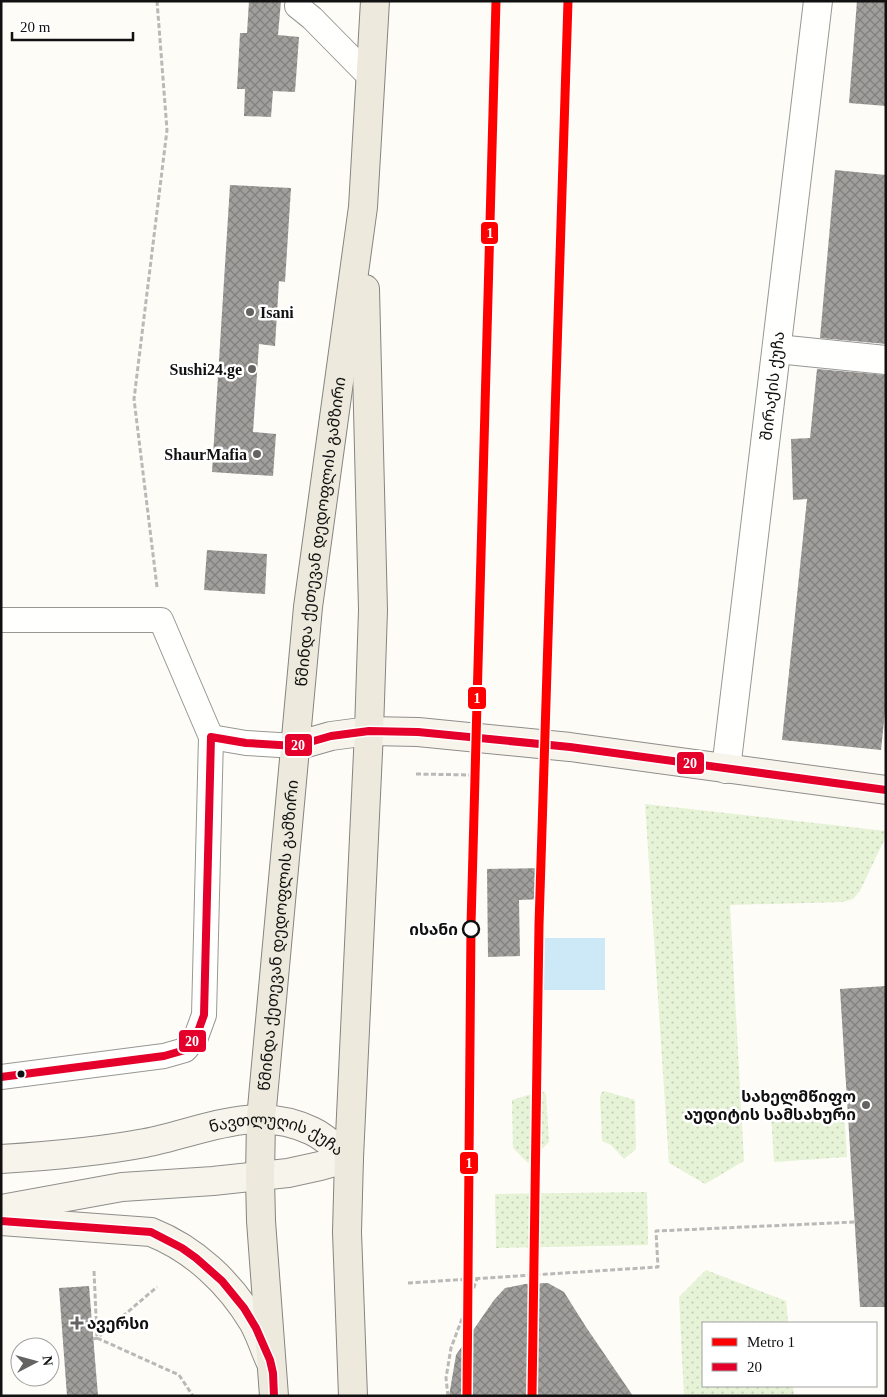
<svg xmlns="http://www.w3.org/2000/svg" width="887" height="1397" viewBox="0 0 887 1397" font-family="'Times New Roman','Noto Sans Georgian',serif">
<defs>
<pattern id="grass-dots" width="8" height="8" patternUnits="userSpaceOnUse" patternTransform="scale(1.25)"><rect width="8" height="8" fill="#e7f3d7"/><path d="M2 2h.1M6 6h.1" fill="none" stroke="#c5cfb8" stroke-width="1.8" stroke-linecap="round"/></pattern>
<pattern id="building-cross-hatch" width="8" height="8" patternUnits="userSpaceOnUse" patternTransform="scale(1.25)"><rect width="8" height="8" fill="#a19f9c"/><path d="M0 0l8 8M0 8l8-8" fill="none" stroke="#82807e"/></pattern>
</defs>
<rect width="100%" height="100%" fill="#fdfcf7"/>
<g fill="url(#grass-dots)">
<polygon points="645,804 886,831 886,836 860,891 853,899 843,902 730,905 744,1161 705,1184 669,1163"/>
<polygon points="541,1091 545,1092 546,1095 549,1142 528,1163 513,1148 512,1100"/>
<polygon points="604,1091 635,1100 636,1149 624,1159 611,1145 602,1141 600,1097 602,1092"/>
<polygon points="844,1110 847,1157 774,1162 771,1114"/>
<polygon points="647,1192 648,1245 496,1248 495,1194"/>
<polygon points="706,1270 786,1301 788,1323 703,1323 703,1386 793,1386 794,1396 684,1396 679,1297"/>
</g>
<rect fill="#cde8f7" x="543" y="938" width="62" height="52"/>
<g fill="url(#building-cross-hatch)">
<polygon points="249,1 281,1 278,35 299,37 295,92 273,91 271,117 244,116 245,89 237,89 240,33 247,33"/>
<polygon points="857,1 886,1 886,106 849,103"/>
<polygon points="835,170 886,175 886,344 820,338"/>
<polygon points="230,185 291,188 285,282 279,281 275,346 259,344 253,432 276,434 273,476 212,472"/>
<polygon points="817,369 886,375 886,702 881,750 782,740 807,499 793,500 791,439 810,438"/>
<polygon points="207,550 267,554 265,594 204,590"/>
<polygon points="543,868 544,899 519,900 520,956 488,957 487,869"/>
<polygon points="886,986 886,1307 860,1307 840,989"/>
<polygon points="548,1283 564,1292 586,1327 633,1396 449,1396 456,1355 494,1300 505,1288 525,1284"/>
<polygon points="89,1286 98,1396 67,1396 59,1288"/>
</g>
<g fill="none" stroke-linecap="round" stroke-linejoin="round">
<g stroke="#979795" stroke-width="26">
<g id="service">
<polyline points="297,6 312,18 371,78"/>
<polyline points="1,620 161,620 211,737 204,1015 196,1037 185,1050 164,1056 1,1077"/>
<polyline points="211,737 246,743 296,746"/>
</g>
</g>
<g stroke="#979795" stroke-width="30">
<g id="minor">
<polyline points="777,349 886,360"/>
<path id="s1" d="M726 769 818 1"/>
</g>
</g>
<g stroke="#8e8d8b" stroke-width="30">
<g id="secondary">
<polyline points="296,746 331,736 369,731 418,732 570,747 886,790"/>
<path id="s2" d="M1 1159C50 1156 97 1152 145 1143 202 1132 254 1103 312 1131 325 1137 337 1149 349 1158"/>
<polyline points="1,1209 122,1187 213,1181 288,1173 320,1166 349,1158"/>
<path d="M1 1221 151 1232C194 1249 230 1283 253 1322 260 1334 264 1348 270 1361"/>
</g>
</g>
<g stroke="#858482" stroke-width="30">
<g id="primary">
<path id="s3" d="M274 1396 261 1221 260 1177 261 1119 308 607 363 207 375 1"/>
<polyline points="353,1396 347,1232 349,1158 369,731 373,610 365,289"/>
</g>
</g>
<g stroke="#b9b9b8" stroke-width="3" stroke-dasharray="5 2.5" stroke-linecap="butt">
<polyline points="157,587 134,399 167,130 157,1"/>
<polyline points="416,774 473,775"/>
<polyline points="94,1271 97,1338"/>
<polyline points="408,1283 658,1267 656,1231 855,1222"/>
<polyline points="97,1338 179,1375 193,1396"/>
<polyline points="93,1339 97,1338 157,1287"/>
<polyline points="448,1396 446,1378 451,1348 477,1279"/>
</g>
<use href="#service" stroke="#fffffe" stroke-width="24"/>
<use href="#minor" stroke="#fffffe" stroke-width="28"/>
<use href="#secondary" stroke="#f6f4eb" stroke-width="28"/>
<use href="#primary" stroke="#ede9dc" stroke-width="28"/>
<g stroke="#fff" stroke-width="11">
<g id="bus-1">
<polyline points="1,1077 164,1056 185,1050 196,1037 204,1015 211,737 246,743 296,746 331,736 369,731 418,732 570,747 886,790"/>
<polyline points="1,1221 151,1232 182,1248 196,1258 222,1281 244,1308 256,1328 270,1360 273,1373 274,1396"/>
</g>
</g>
<use href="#bus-1" stroke="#e4002b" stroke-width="8"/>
<g stroke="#fff" stroke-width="12">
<g id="metro-1">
<polyline points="467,1396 471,925 496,1"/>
<polyline points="532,1396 539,925 568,1"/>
</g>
</g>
<use href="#metro-1" stroke="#f00" stroke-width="9"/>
</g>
<g fill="#646362" stroke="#fff" stroke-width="2">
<circle cx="250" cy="312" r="5"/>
<circle cx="252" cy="369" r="5"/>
<circle cx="257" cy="454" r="5"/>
<circle cx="866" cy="1105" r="5"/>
<path d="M74.5 1315.5h5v5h5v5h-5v5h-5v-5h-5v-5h5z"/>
</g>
<circle fill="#fff" stroke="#111" stroke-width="2.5" cx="471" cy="929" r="8"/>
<circle fill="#111" stroke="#fff" stroke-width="2" cx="21" cy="1074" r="4.5"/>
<g text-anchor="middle" stroke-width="5" stroke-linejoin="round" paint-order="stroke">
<g font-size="16" font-weight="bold" fill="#111" stroke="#fff" text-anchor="end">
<text x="260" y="318" text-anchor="start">Isani</text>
<text x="242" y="375">Sushi24.ge</text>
<text x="247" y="460">ShaurMafia</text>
<text x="856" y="1102">სახელმწიფო<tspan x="856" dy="18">აუდიტის სამსახური</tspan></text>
<text x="87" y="1329" text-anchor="start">ავერსი</text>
</g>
<g font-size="16" fill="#111" stroke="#fff">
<text dy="6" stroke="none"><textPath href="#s1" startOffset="386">შირაქის ქუჩა</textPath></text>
<text dy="6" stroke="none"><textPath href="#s3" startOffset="868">წმინდა ქეთევან დედოფლის გამზირი</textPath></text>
<text dy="6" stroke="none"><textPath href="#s3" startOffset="462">წმინდა ქეთევან დედოფლის გამზირი</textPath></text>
<text dy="6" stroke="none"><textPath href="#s2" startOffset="282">ნავთლუღის ქუჩა</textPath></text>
</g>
<g font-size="16" font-weight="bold" fill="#111" stroke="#fff" text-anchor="end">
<text x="458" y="935">ისანი</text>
</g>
</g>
<g stroke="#fff" stroke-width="2">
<rect x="480" y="221" width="19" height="24" rx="5" fill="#f00"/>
<rect x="467" y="686" width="20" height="24" rx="5" fill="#f00"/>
<rect x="284" y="733" width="29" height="24" rx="5" fill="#e4002b"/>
<rect x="676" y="751" width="29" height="24" rx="5" fill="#e4002b"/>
<rect x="178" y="1029" width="29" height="24" rx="5" fill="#e4002b"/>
<rect x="459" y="1151" width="20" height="24" rx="5" fill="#f00"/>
</g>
<g font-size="14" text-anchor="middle" font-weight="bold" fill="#fff">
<text x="490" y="238">1</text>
<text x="477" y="703">1</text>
<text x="298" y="750">20</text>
<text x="690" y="768">20</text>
<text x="192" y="1046">20</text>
<text x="469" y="1168">1</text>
</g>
<rect width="887" height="1397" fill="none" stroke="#111111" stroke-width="5"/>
<rect x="702" y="1322" width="175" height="65" fill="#ffffff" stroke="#a0a0a0"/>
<rect x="712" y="1338" width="25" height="8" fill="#ff0000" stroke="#a0a0a0"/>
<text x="747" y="1347" font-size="15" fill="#111111">Metro 1</text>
<rect x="712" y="1363" width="25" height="8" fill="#e4002b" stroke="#a0a0a0"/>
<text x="747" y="1372" font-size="15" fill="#111111">20</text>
<g transform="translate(35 1362) rotate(84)"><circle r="24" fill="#ffffff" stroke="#a0a0a0"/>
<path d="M0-4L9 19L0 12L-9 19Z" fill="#646362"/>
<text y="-8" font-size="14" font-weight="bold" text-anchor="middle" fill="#111111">N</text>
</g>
<path d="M12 32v8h121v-8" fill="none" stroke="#111111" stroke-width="2.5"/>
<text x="20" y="32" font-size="15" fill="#111111" stroke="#ffffff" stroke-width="4" paint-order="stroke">20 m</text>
</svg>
